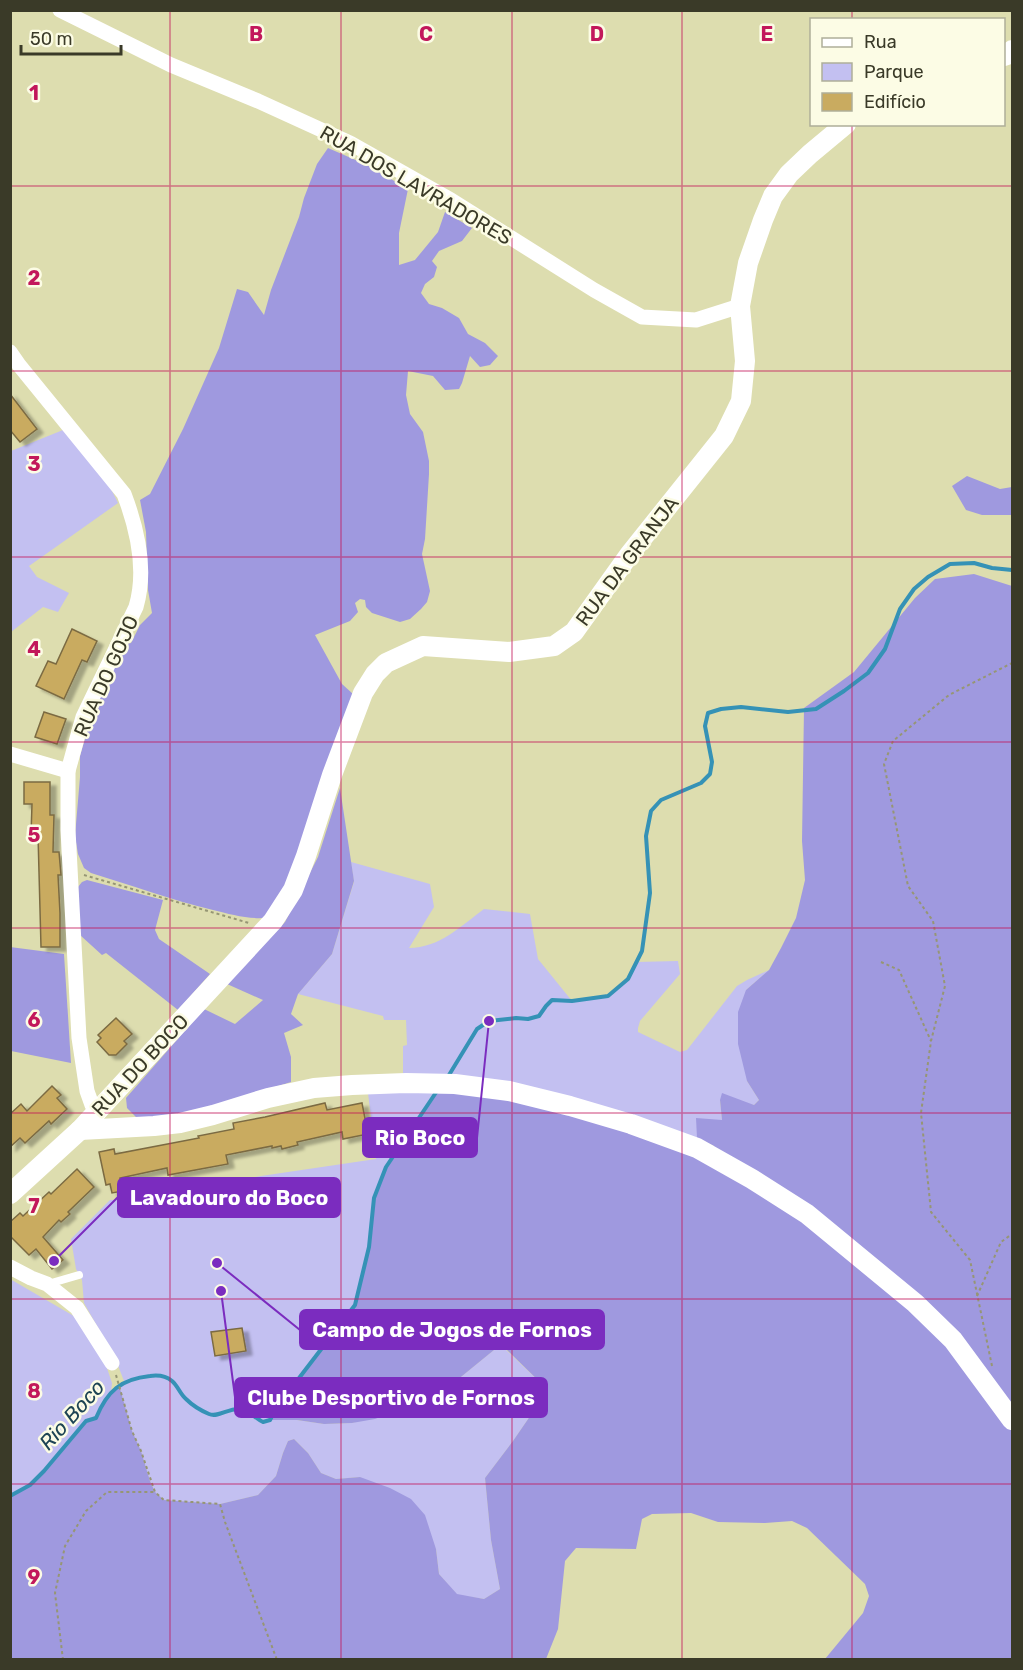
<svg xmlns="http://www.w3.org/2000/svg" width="1023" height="1670" viewBox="0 0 1023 1670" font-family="Rubik,sans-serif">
<defs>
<filter id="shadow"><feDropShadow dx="6" dy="4" stdDeviation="1.5" flood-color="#0004"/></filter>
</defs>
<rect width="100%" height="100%" fill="#ddddaf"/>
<g fill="#c3c0f1">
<path d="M63 430C83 452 106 475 118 503L29 566 37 577 69 593 58 612 43 607 11 632V451Z"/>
<path d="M351 862 430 884 434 907 409 948C439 948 461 926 484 909L530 914 538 959 572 1001 608 996 628 979 636 962 678 961 680 974 640 1021 638 1028V1032L680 1052 687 1050 737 986 747 980 769 970 746 990 747 1081 759 1100 754 1105 720 1100 722 1120 697 1138 403 1077V1046L407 1045 406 1020H384L383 1016 298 994 332 954 354 882Z"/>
<polygon points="437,1091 386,1167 374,1198 369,1247 355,1305 296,1382 273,1403 274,1412 271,1420 297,1420 324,1424 352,1423 440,1394 494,1350 501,1348 505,1349 548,1390 513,1441 485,1478 491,1540 500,1589 484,1599 457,1595 439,1574 436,1549 360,1477 336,1479 321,1473 308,1453 294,1439 288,1441 283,1453 276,1476 258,1495 220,1504 164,1500 155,1492 150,1481 141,1451 132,1431 119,1385 124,1381 115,1358 84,1303 82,1280 76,1269 71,1239 110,1200 129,1199 261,1176 376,1159 368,1093"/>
<polygon points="10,1279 79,1319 106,1365 112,1383 111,1392 102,1403 96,1418 63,1446 44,1471 30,1485 11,1496"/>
</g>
<g fill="#9f99df">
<path d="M328 148 367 165 408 189 399 233V265L415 260 438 232 445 212 472 228 462 241 439 251 432 261 437 267 434 277 425 284 421 293 429 304 442 308 459 318 468 334 485 343 498 356 490 365 480 367 470 356 462 383 459 389 445 390 433 376 408 371 406 395 410 414 423 432 429 461V474L425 539 422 554 430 591 427 602 421 609 410 619 400 622 372 613 366 607 365 600 360 599 355 603 358 612 350 621 315 635 342 684 353 694 287 883 264 918C247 919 229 914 213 910 171 900 131 885 91 873L84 868 78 854 75 836 80 777V756L93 711 126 644 131 643 140 625 152 613 148 590 146 532 140 500 150 494 183 429 219 348 237 289 248 292 264 315 271 290 299 217 304 198 317 164Z"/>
<polygon points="967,476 1000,489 1012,487 1012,515 982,515 966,510 952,486"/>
<path d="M974 574 1012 586V1659H825L863 1613 869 1596 865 1584 807 1528 792 1521 765 1523 718 1522 691 1513 652 1514 642 1519 636 1549 576 1548 565 1561 558 1629 546 1659 11 1660V1496L30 1485 44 1471 86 1421 96 1418C101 1404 107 1395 119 1385L132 1431 141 1451 150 1481 155 1492 164 1500 220 1504 258 1495 276 1476 283 1453 288 1441 294 1439 308 1453 321 1473 336 1479 360 1477 390 1488 411 1499 425 1515 436 1549 439 1574 457 1594 484 1599 500 1589 491 1540 485 1478 513 1441 548 1390 506 1349 501 1348 494 1350 440 1394 375 1419 352 1423 324 1424 297 1420H270L274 1412 273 1403 296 1382 355 1305 369 1247 374 1198 386 1167 437 1091 463 1092 574 1113 705 1161 714 1146 697 1138 696 1118 722 1120 720 1100 722 1093 754 1105 759 1100 747 1081 738 1044V1012L746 990 769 970 781 948 796 918 805 880 802 841 804 708 854 672 915 598 935 579Z"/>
<polygon points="340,788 354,881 332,954 298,994 291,1014 303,1025 284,1033 291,1057 291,1082 184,1115 139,1120 127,1108 126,1098 204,1009 235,1024 263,1000 227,984 285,922 318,857"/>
<polygon points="87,880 163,900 155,930 159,939 210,974 178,1010 106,953 102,955 80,935 78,887 82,882"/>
<polygon points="10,947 64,954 71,1063 11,1051"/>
</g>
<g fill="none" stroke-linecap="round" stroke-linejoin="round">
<g stroke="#3592b6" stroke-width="4">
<polyline points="449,1075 477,1029 489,1021 516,1018 528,1019 539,1016 546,1006 552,1000 572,1001 608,996 628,979 642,951 650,893 646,836 651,811 661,800 701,783 710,774 712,762 705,726 708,713 721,709 741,707 788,712 816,709 844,691 868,673 885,649 900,609 914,589 928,577 950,564 974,563 992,568 1012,570"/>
<path d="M10 1496 30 1485 44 1471 86 1421 96 1418C107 1391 121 1379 150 1376 157 1375 166 1376 172 1381 178 1386 180 1394 186 1399 192 1405 202 1411 209 1414 218 1418 228 1408 240 1409 250 1410 254 1418 263 1422L270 1420 274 1412 273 1403 296 1382 355 1305 369 1247 374 1198 386 1167 437 1091"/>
</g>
</g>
<g fill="#c9ab60" stroke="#7b6b43" stroke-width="1.5" filter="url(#shadow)">
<polygon points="10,394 37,429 20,442 10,430"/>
<polygon points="72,629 97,641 87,662 82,660 64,699 36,686 48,661 56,664"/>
<polygon points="44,712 66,719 57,744 35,737"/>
<polygon points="24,782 50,782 50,815 54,815 53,852 59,852 61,875 58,875 60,913 60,947 41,947 38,835 31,835 32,804 24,804"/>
<polygon points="116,1018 132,1034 124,1041 127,1044 116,1055 109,1055 97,1042 101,1038 98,1035"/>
<polygon points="52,1086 61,1095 57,1098 67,1109 51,1124 49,1121 25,1143 20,1138 10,1147 10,1114 21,1104 27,1111"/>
<polygon points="325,1103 327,1110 362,1103 368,1134 343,1139 342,1132 297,1142 298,1145 282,1149 281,1146 272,1148 272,1146 226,1155 228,1164 168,1175 167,1168 120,1178 123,1191 112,1193 110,1184 106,1185 99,1152 114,1149 115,1154 199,1138 198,1136 234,1129 233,1123 265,1117"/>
<polygon points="77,1169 94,1187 68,1212 70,1214 61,1222 59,1220 43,1237 63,1260 52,1269 36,1249 29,1255 10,1236 10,1222 20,1213 23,1216 49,1192 51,1194"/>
<polygon points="242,1328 246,1351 215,1356 211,1332"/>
</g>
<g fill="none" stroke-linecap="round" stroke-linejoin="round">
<g stroke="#969674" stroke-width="2" stroke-dasharray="3 3" stroke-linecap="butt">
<polyline points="84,875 249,923"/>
<polyline points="881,962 899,970 931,1041"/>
<polyline points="977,1296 1001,1242 1012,1234"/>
<polyline points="992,1366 970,1260 931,1212 921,1113 931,1041 945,986 933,921 908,886 884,764 893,741 949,695 1012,663"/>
<polyline points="116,1375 132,1431 141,1451 155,1492 164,1500 220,1504 225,1522 277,1660"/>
<polyline points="63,1660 55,1593 65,1546 86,1511 107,1492 154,1492"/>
</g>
<polyline stroke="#fff" stroke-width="8" points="48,1284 79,1275"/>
<g stroke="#fff" stroke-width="15">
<polyline points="60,10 171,65 258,101 350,143 451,200 594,290 642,317 696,320 740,306"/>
<path d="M10 352 19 365 124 494C137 528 147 570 136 607L83 717 68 771V830L79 1038 87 1091 92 1105 98 1110"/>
<polyline points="10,754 68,771"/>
<polyline points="10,1267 31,1278 47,1284 77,1308 112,1363"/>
</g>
<g stroke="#fff" stroke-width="20">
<polyline points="1004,56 1007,55 1012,50"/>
<polyline points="80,1130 154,1126 180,1123 213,1115 268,1098 314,1088 352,1085 406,1083 455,1084 509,1091 570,1106 631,1124 697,1148 752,1179 807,1214 915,1303 953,1340 1012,1420"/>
<polyline points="10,1194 80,1130 273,921 293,890 306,856 332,775 363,693 375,674 386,663 423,646 509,652 554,646 574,632 629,555 724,436 741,401 745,361 740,306 748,263 763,220 773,196 789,174 810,154 846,124"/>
</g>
</g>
<path fill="none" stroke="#c2185b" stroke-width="1.5" stroke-opacity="0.55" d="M170 10V1660M341 10V1660M512 10V1660M682 10V1660M852 10V20M852 124V1660M10 186H1012M10 371H1012M10 557H1012M10 742H1012M10 928H1012M10 1113H1012M10 1299H1012M10 1484H1012"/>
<g text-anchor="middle" stroke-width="5" stroke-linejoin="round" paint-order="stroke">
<g font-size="20" fill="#3a3a28" stroke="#fcfce5">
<text transform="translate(416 185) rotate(30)" y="7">RUA DOS LAVRADORES</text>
<text transform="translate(627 561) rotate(-53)" y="7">RUA DA GRANJA</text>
<text transform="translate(106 676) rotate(-66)" y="7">RUA DO GOJO</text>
<text transform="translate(140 1065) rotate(-47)" y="7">RUA DO BOCO</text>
</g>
<g font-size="21" font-style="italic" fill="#1d4454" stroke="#fcfce5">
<text transform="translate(72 1415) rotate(-48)" y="7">Rio Boco</text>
</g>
</g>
<g font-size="20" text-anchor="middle" font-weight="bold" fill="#c2185b" stroke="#fcfce5" stroke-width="5" stroke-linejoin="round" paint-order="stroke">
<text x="256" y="41">B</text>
<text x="426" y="41">C</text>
<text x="597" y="41">D</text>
<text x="767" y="41">E</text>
<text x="34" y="100">1</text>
<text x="34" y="285">2</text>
<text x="34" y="471">3</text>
<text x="34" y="656">4</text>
<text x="34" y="842">5</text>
<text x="34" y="1027">6</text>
<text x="34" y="1213">7</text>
<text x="34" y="1398">8</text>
<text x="34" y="1584">9</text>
</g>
<path fill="none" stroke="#7b2cbf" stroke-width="2" d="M489 1021L477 1138M54 1261L118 1197M217 1263L300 1330M221 1291L235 1397"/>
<g fill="#7b2cbf" stroke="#fcfce5" stroke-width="2">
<circle cx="489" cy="1021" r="6"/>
<circle cx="54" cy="1261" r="6"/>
<circle cx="217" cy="1263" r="6"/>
<circle cx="221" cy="1291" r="6"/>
</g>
<g fill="#7b2cbf" stroke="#7b2cbf" stroke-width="2">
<rect x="363" y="1118" width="114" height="39" rx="6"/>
<rect x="118" y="1178" width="222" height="39" rx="6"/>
<rect x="300" y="1310" width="304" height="39" rx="6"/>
<rect x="235" y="1378" width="312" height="39" rx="6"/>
</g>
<g font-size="21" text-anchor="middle" font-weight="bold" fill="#fff">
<text x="420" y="1145">Rio Boco</text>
<text x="229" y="1205">Lavadouro do Boco</text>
<text x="452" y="1337">Campo de Jogos de Fornos</text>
<text x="391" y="1405">Clube Desportivo de Fornos</text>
</g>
<rect width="1023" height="1670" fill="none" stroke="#3a3a28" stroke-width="24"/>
<rect x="810" y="18" width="195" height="108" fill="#fcfce5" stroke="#aeae99" stroke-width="1.5"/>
<rect x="822" y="38" width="30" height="9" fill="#ffffff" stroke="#aeae99" stroke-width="1.5"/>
<text x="864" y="48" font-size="18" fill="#3a3a28">Rua</text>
<rect x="822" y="63" width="30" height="18" fill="#c3c0f1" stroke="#aeae99" stroke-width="1.5"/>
<text x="864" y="78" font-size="18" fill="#3a3a28">Parque</text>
<rect x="822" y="93" width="30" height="18" fill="#c9ab60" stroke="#aeae99" stroke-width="1.5"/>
<text x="864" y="108" font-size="18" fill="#3a3a28">Edifício</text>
<path d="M21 45v9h100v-9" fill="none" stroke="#3a3a28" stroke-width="3"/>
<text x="30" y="45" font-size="18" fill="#3a3a28" stroke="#fcfce5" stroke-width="4.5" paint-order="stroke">50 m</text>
</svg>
